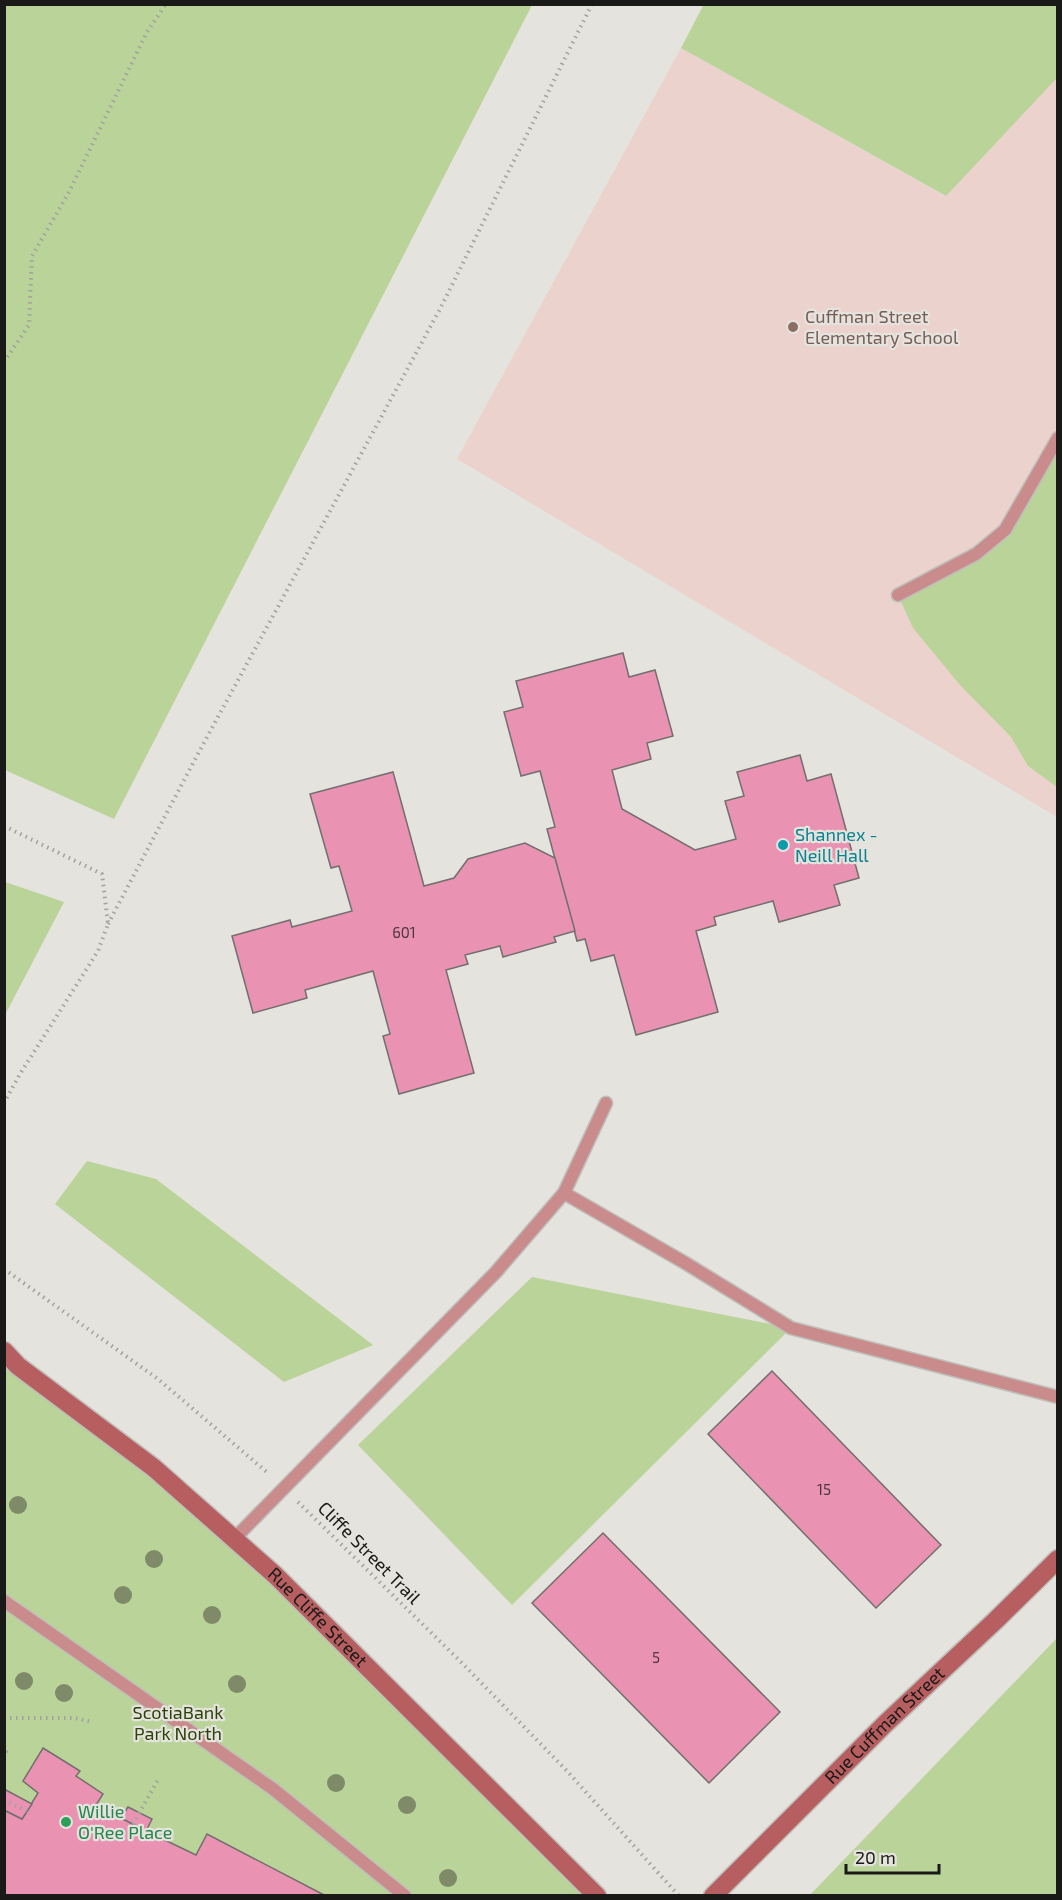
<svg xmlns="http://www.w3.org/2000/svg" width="1062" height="1900" viewBox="0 0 1062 1900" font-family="'Exo 2',sans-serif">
<rect width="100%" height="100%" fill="#e4e3de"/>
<polygon fill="#ecd2cd" points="681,48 945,196 1057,78 1057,817 457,459"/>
<g fill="#b9d399">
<polygon points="704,4 1057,5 1057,78 946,196 681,48"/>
<polygon points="4,5 532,5 114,819 5,770"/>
<polygon points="1057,438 1057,787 1028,766 1011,737 960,685 913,628 898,595 1005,530"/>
<polygon points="5,882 64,902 5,1015 4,882"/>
<polygon points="87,1161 156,1179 373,1345 284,1382 55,1204"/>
<polygon points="532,1277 791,1328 512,1605 358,1445"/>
<polygon points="5,1361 154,1468 597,1895 5,1896"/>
<polygon points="1057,1638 1057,1895 810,1895"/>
</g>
<g fill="#e992b1" stroke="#736e6f" stroke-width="1.5">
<polygon points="623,653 629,677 655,670 673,736 647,743 651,759 612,770 622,809 695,850 736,839 725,801 744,796 737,772 800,755 807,781 831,774 859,878 834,885 840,905 779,922 773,901 714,917 716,925 696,931 718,1012 636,1035 614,955 591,961 585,939 577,941 547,829 555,827 540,771 521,776 504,712 523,707 516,681"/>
<polygon points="393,772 424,886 454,878 468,859 525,843 555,858 575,931 554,937 556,942 503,957 500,946 465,955 468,964 446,970 474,1073 399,1094 383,1036 390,1034 373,971 305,990 307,998 253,1013 232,936 290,920 292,927 352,911 339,866 331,868 310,794"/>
<polygon points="772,1371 941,1545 876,1608 708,1434"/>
<polygon points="603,1533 780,1712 709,1783 532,1603"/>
<polygon points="43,1748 80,1771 76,1776 103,1794 96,1805 146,1831 196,1855 207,1834 326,1896 4,1896 4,1810 22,1819 27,1811 38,1793 23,1781"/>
<polygon points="4,1789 32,1804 22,1819 4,1810"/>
<polygon points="128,1807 152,1819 146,1831 121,1818"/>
</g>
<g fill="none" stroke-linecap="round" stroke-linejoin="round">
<g stroke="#bfbfba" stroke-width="15">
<g id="lane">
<polyline points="898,595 976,554 1005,530 1058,438"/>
<polyline points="564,1193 687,1264 791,1328 1058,1397"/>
<polyline points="234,1539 496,1272 564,1193 606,1103"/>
<polyline points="4,1601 273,1789 405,1896"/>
</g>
</g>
<g stroke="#bfbfba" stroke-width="21">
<g id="secondary">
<path id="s1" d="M4 1351 18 1366 154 1468 275 1575 597 1896"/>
<path id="s2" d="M713 1896 886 1723 996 1620 1058 1559"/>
</g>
</g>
<g stroke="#a3a29e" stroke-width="4" stroke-dasharray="1.5 4.5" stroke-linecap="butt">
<polyline points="4,362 29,325 32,256 69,192 147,32 166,4"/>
<polyline points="4,826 102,874 108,924 98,951 20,1074 4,1103"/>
<polyline points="108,924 200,750 440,309 592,4"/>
<polyline points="4,1269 158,1379 269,1474"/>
<polyline points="298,1502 459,1660 567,1771 679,1896"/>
<polyline points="4,1718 75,1718 92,1722"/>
<polyline points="4,1745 6,1752 4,1755"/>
<polyline points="4,1800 27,1811"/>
<polyline points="133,1824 159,1778"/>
</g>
<use href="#lane" stroke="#c98b8b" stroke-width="12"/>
<use href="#secondary" stroke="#b75e60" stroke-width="18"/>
</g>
<g fill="#7f8a68">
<circle cx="18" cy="1505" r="9"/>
<circle cx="154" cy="1559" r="9"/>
<circle cx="123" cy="1595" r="9"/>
<circle cx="212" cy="1615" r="9"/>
<circle cx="24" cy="1681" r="9"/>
<circle cx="237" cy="1684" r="9"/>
<circle cx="64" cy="1693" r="9"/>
<circle cx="336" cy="1783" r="9"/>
<circle cx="407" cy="1805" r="9"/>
<circle cx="448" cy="1878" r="9"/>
</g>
<circle fill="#8d6e63" stroke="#e4e3de" stroke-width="2" cx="793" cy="327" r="6"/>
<circle fill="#0f9aa8" stroke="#e4e3de" stroke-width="2" cx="783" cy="845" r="6"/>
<circle fill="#2e9e5b" stroke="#e4e3de" stroke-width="2" cx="66" cy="1822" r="6"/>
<g text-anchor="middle" stroke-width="4.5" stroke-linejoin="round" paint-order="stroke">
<g font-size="15" fill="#4d373e">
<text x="404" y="938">601</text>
<text x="824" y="1495">15</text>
<text x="656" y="1663">5</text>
</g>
<g font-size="18" fill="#785e54" stroke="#e4e3de" text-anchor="start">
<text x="805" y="323">Cuffman Street<tspan x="805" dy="21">Elementary School</tspan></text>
</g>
<g font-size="18" fill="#0d838f" stroke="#e4e3de" text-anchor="start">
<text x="795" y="841">Shannex -<tspan x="795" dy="21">Neill Hall</tspan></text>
</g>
<g font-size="18" fill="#191917" stroke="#e4e3de">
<text transform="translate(369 1553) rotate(45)" y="6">Cliffe Street Trail</text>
<text dy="6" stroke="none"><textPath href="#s1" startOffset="412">Rue Cliffe Street</textPath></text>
<text dy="6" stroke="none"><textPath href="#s2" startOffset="242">Rue Cuffman Street</textPath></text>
</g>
<g font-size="18" fill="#2d4208" stroke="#e4e3de">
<text x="178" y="1719">ScotiaBank<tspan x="178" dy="21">Park North</tspan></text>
</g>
<g font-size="18" fill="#27864d" stroke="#e4e3de" text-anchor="start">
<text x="78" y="1818">Willie<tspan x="78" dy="21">O'Ree Place</tspan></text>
</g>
</g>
<rect width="1062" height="1900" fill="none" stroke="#191917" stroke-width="12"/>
<path d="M846 1864v9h93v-9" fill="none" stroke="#191917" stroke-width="3"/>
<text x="855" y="1864" font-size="18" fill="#191917" stroke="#e4e3de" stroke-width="4.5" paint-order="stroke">20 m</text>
</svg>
